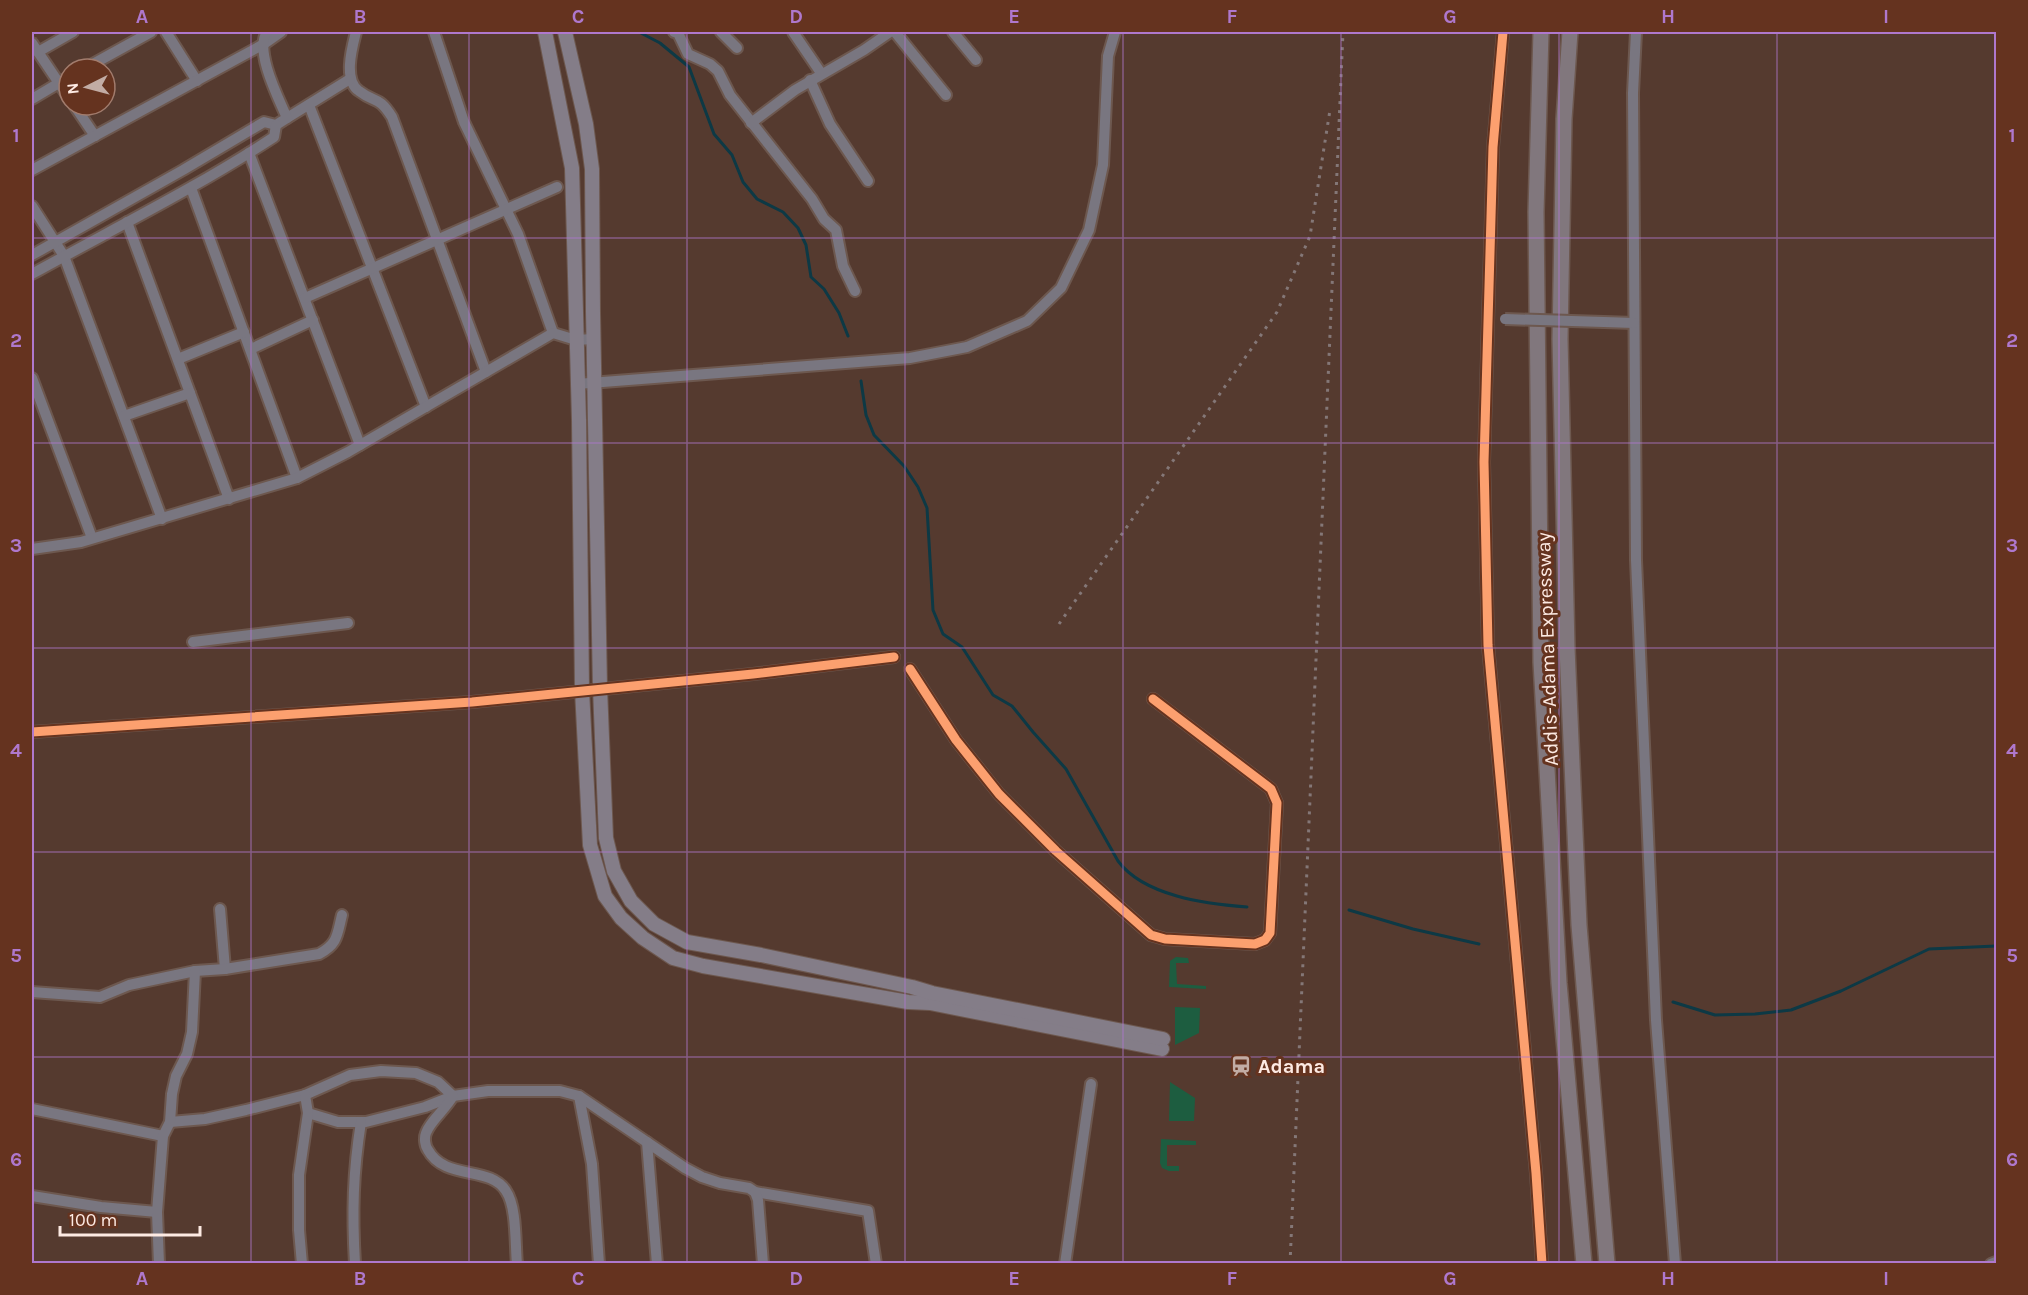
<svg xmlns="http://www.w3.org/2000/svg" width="2028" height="1295" viewBox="0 0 2028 1295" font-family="Karla,sans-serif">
<rect width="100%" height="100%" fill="#553a2f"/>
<g fill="#1d5d40">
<polygon points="1176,957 1188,958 1189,963 1176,963 1177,984 1206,986 1206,989 1169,987 1170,961"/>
<polygon points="1175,1007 1200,1008 1199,1033 1175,1045"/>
<polygon points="1170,1082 1195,1098 1194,1121 1169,1121"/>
<polygon points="1161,1139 1196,1141 1196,1145 1167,1145 1167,1166 1179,1166 1179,1171 1169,1171 1162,1168 1160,1163"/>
</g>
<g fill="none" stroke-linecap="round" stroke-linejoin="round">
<g stroke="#0d3945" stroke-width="3">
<polyline points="639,32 660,43 689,67 714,134 732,155 743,182 757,199 783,212 798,228 806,245 811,277 824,289 839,313 848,336"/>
<path d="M861 381 866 415 874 435 904 466 918 487 927 508 933 610 943 634 962 647 993 695 1012 706 1033 732 1066 769 1118 861C1144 896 1206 904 1247 907"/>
<polyline points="1349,910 1413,929 1479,944"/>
<polyline points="1673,1002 1715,1015 1755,1014 1791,1010 1841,991 1929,949 1996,946"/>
</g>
<g stroke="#6d584f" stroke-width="14">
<g id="minor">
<polyline points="166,32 197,81"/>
<path d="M356 32C352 48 343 80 359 91 376 104 378 95 392 117L486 372"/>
<polyline points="434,32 464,122 518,234 553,333"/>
<polyline points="674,32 678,33 688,54 710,64 718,71 730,95 812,199 824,219 836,230 843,266 855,291"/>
<polyline points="721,32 737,48"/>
<polyline points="793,32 821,73"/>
<polyline points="895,32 946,95"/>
<polyline points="953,32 976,60"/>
<polyline points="1503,32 1493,147 1484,462 1488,645 1536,1173 1542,1264"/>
<polyline points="1636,32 1633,93 1636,560 1656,1020 1675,1264"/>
<polyline points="32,43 69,98"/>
<polyline points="38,52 73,32"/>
<polyline points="84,69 151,32"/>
<polyline points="810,80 830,124 868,181"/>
<polyline points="32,99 69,77"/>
<polyline points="74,105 95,136"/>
<polyline points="309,105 426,407"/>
<polyline points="287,118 350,79"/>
<polyline points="751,123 795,90 864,50 890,32"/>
<polyline points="249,153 360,445"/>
<polyline points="32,170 264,44 281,32"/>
<polyline points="191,188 297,478"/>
<polyline points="32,206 64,256 162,519"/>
<polyline points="127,222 229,499"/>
<path d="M32 255 183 170 264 122 276 125 287 118C279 99 254 51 267 32"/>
<path d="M32 274C113 229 196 188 274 137L276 125"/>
<polyline points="305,298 557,187"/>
<polyline points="1604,322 1634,323"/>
<polyline points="251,349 313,320"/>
<polyline points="178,359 244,332"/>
<polyline points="32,378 92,538"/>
<polyline points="577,384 910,358 967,347 1027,321 1061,288 1089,230 1103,165 1108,56 1115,32"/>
<polyline points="124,416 190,393"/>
<polyline points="32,549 81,542 297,478 348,452 553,333 576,340 593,339"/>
<polyline points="193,642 348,623"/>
<polyline points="910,669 956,740 999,794 1056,851 1151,935 1165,939 1255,944 1265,940 1270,933 1277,803 1271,789 1153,699"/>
<polyline points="32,732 472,702 753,674 894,657"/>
<polyline points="220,909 225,969"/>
<path d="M32 992 100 997 129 985 195 971 225 969 319 954C338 944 337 935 342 915"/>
<polyline points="579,1096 592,1164 599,1264"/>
<polyline points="32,1109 163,1136"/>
<polyline points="308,1113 338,1122 366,1122 425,1107 453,1096 488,1091 560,1091 579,1096 685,1168 702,1177 720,1183 749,1188 755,1192 868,1211 876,1264"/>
<path d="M170 1122 205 1119 246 1110 305 1095 350 1075 381 1071 416 1073 438 1082 453 1096C446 1109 430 1121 426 1133 424 1138 425 1146 428 1150 445 1181 490 1165 506 1191 517 1207 515 1244 517 1264"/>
<polyline points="647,1142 657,1264"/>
<polyline points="755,1192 758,1200 763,1264"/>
<polyline points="32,1196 101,1207 157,1212"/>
<polyline points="159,1264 157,1212 163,1136 170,1122 172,1094 176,1076 187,1054 192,1032 195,971"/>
<polyline points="302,1264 299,1230 299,1175 308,1113 305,1095"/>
<path d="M355 1264C352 1213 353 1172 361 1122"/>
<polyline points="1065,1264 1091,1084"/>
<polyline points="1991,1264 1996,1262"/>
</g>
</g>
<g stroke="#6d584f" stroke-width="16">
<g id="major">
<polyline points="545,32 572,168 579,420 582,690 590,845 605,896 621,918 643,938 673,958 703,966 908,1002 930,1003 1162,1049"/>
<polyline points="565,32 586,124 592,169 593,312 600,688 606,838 614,871 631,901 654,924 687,942 761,955 912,987 932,993 1163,1039"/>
</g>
</g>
<g stroke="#6d584f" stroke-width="18">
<g id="highway">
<polyline points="1541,32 1536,212 1541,662 1559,983 1584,1264"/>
<polyline points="1570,32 1564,119 1560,339 1567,648 1579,925 1607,1264"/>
</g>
</g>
<use href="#minor" stroke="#797680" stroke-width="10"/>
<use href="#major" stroke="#847d88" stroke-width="14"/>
<use href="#highway" stroke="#81777d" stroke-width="15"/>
<g stroke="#847777" stroke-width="3" stroke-dasharray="3 6" stroke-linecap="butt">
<polyline points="1059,624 1277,312 1310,236 1330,110"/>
<polyline points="1290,1264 1343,32"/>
</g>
<g stroke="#6d584f" stroke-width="14" stroke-linecap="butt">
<polyline id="minor-bridge" points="1505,319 1604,322"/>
</g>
<use href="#minor-bridge" stroke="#797680" stroke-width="10"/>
<g stroke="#65331f" stroke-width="13">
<g id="cycleway">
<polyline points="1503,32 1493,147 1484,462 1488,645 1536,1173 1542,1264"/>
<polyline points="910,669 956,740 999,794 1056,851 1151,935 1165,939 1255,944 1265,940 1270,933 1277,803 1271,789 1153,699"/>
<polyline points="32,732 472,702 753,674 894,657"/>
</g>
</g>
<use href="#cycleway" stroke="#fca06f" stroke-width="9"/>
</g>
<path fill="none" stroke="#af78cd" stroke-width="1.5" stroke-opacity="0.55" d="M251 32V1264M469 32V1264M687 32V1264M905 32V1264M1123 32V1264M1341 32V1264M1559 32V1264M1777 32V1264M32 238H1996M32 443H1996M32 648H1996M32 852H1996M32 1057H1996"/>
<defs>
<g id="station-bare" transform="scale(1.62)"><path d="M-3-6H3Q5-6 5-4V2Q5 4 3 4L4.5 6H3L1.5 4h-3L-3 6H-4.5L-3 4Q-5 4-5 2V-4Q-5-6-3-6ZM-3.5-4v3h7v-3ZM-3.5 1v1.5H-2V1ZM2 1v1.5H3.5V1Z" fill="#c2aca4" stroke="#65331f" stroke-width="2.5" paint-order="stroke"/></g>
</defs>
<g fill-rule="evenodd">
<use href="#station-bare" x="1241" y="1066"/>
</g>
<g text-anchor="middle" stroke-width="6" stroke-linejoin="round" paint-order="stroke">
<g font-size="20" fill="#fdeae3" stroke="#65331f">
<text transform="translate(1547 649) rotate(-92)" y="7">Addis-Adama Expressway</text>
</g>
<g font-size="20" font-weight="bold" fill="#fdeae3" stroke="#65331f" text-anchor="start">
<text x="1258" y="1073">Adama</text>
</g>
</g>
<rect width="2028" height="1295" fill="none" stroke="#65331f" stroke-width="66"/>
<g transform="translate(87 87) rotate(264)"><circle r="28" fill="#65331f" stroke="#a27c6d" stroke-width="1.5"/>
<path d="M0-4.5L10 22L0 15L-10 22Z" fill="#c2aca4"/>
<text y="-9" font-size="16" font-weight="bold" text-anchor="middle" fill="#fdeae3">N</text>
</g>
<path d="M60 1226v9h140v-9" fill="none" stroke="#fdeae3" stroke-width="3"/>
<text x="69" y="1226" font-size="18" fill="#fdeae3" stroke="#65331f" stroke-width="4.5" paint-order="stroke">100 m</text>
<rect x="33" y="33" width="1962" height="1229" fill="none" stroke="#af78cd" stroke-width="2"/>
<g font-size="20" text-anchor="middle" font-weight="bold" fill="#af78cd">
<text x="142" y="23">A</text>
<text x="360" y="23">B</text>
<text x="578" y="23">C</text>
<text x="796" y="23">D</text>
<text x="1014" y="23">E</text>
<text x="1232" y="23">F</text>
<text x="1450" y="23">G</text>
<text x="1668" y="23">H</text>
<text x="1886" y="23">I</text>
<text x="16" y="142">1</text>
<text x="2012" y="142">1</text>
<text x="16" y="347">2</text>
<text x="2012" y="347">2</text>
<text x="16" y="552">3</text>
<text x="2012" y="552">3</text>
<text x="16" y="757">4</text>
<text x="2012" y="757">4</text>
<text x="16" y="962">5</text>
<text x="2012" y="962">5</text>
<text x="16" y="1166">6</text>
<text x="2012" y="1166">6</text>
<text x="142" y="1285">A</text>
<text x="360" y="1285">B</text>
<text x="578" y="1285">C</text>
<text x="796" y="1285">D</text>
<text x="1014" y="1285">E</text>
<text x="1232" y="1285">F</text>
<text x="1450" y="1285">G</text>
<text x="1668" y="1285">H</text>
<text x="1886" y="1285">I</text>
</g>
</svg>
